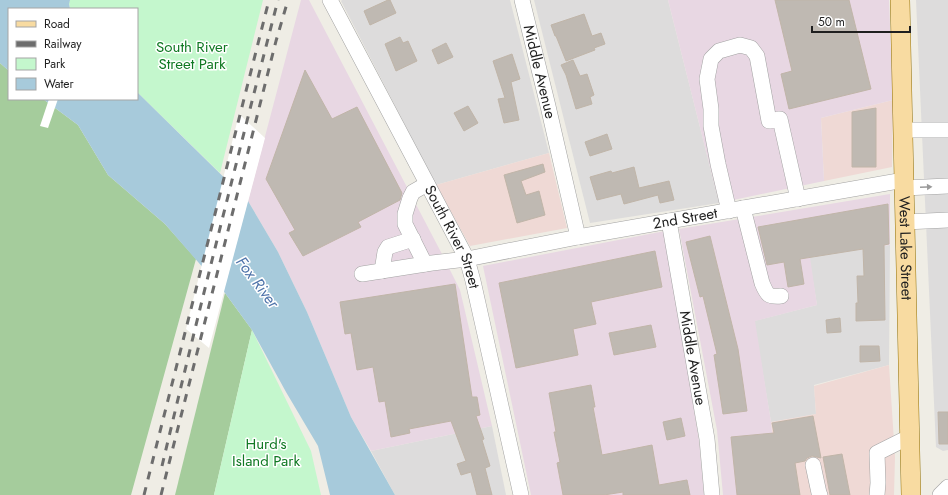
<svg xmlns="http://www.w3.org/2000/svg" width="948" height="495" viewBox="0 0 948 495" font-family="Jost,sans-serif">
<rect width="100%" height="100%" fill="#efede5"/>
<g fill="#dddcdc">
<polygon points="342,0 510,0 549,153 436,185 341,1"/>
<polygon points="534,0 668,0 719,203 590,223"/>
<polygon points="916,0 948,0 948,450 943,451 936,447"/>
<polygon points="890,245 889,365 814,385 816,414 771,422 754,321 817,305 809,257"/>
<polygon points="492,426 506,495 395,495 371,451"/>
</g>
<g fill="#efd9d5">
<polygon points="893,100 892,167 824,181 821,118"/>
<polygon points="549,153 567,228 470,246 436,185"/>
<polygon points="889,365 895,457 894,495 778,495 771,422 816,414 814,386"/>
</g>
<g fill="#e8d7e3">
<polygon points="301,0 309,0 443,256 460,290 492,426 371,451 351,417 307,312 278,252 248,201"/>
<polygon points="668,0 889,0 893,100 821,118 824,181 719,203"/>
<polygon points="890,194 890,245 810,257 817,305 755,321 771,422 778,495 723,495 717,430 679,229"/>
<polygon points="665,231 699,440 704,495 531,495 483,266"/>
</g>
<g fill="#a5cc9c">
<polygon points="0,63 9,71 9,99 43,99 78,125 108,175 165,224 196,259 131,495 0,495"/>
<polygon points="225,293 252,330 214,495 175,495"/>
</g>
<g fill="#c4f7cd">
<polygon points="70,0 263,0 220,173 137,92 137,9 70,9 69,3"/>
<polygon points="252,330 311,451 321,495 214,495"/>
</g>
<g fill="#a7cadb">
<polygon points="0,0 70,0 69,4 70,9 9,9 9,71 0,63"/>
<polygon points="137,92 248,201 278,252 307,312 351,417 395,495 330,495 318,446 286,392 252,330 225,293 165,224 108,175 78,125 43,99 137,99"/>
</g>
<g fill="#fff">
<polygon points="49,99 58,99 48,128 40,126"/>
<polygon points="239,114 265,138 209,348 186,329"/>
</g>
<g fill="#bfb9b2" stroke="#c0b5a8">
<polygon points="388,0 390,0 396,13 370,25 364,11"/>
<polygon points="775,0 849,0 871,89 789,109 781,74 792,71"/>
<polygon points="584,14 592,36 601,33 605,44 594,48 595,50 566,61 556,36 555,36 551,25"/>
<polygon points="400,37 403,43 408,41 417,61 396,71 385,44"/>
<polygon points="446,43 453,57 438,64 432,50"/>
<polygon points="512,54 520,79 511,82 519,120 504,123 498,99 505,98 493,61"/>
<polygon points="573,60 580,76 587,74 594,95 590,97 592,104 576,109 566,75 561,65"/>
<polygon points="305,70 332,119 357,107 402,193 400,200 358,222 361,227 303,256 289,233 295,230 266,179"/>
<polygon points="468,106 478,123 464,131 454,113"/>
<polygon points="876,108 876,167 852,167 852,112"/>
<polygon points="607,134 612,149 590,156 585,142"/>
<polygon points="543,164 545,172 521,181 526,195 539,191 545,215 517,223 504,175"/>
<polygon points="634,167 639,188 669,181 674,200 660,203 658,195 624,204 621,194 597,200 590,177 611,171 612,173"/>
<polygon points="888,204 889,244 884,245 885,320 856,321 856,303 858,303 857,276 864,276 863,249 800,259 804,284 788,287 784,262 767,265 758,227"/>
<polygon points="710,236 738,349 747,411 723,414 714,355 717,354 703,296 700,297 686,242"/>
<polygon points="655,251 662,287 591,302 596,324 573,329 578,355 516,368 499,283"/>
<polygon points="455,284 472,397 477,397 480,415 476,416 484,439 482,440 490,466 485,468 492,495 477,495 471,472 461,475 457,464 466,461 451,421 409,429 410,433 391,437 385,401 379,402 373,367 357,370 351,333 345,334 340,302"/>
<polygon points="840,318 841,332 827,333 826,320"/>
<polygon points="651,325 656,347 614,355 609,333"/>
<polygon points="860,346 879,346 880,361 860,362"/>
<polygon points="591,385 595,407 593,407 602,455 652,445 659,485 687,480 690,495 623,495 623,492 604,495 563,495 557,463 560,462 554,432 556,432 549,393"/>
<polygon points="938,412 948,412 948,444 939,444"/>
<polygon points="813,416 821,458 812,456 807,458 805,461 795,463 800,495 737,495 731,437 774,433 772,423"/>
<polygon points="681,418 685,436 667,440 663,422"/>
<polygon points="842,454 850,495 830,495 823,457"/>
</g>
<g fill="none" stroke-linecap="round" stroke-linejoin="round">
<g stroke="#a3a3a3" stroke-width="16">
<g id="minor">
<path id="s1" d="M330 0 467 259 473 281 521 495"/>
<path id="s2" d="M522 0 548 106 578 237"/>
<polyline points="903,130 948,130"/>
<polyline points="904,188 948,186"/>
<path d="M743 208 762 283C767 295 768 297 781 296"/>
<polyline points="729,211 718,164 711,126 711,109 707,79 711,59 719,51 740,45 751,48 757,56 769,121 780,119 798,199"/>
<path id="s3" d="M669 221 707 439 712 495"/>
<polyline points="905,222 948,220"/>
<polyline points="425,264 405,224 405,214 410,198 413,192 427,184"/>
<polyline points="382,271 385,252 388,247 413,239"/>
<path id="s4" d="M362 274 432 263 467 259 578 237 904 180"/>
<polyline points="813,465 819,493 820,495"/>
<polyline points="877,495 878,483 877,453 909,437"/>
<polyline points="940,495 948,487"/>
</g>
</g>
<g stroke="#927107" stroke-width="20">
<g id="major">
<path id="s5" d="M900 0 911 495"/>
</g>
</g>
<use href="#minor" stroke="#fff" stroke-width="15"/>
<use href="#major" stroke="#f8dba1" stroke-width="19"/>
<g stroke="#6d6d6d" stroke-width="3" stroke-dasharray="8 8" stroke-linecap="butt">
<path d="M162 466C199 310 238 155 278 0"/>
<polyline points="144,495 269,0"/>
<polyline points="161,495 253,132 276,41 288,0"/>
</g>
</g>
<defs><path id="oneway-solid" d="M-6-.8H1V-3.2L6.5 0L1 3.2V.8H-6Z"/></defs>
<use fill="#9a9a9a" href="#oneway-solid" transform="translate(926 187) rotate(-3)"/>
<g text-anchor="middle" stroke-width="3" stroke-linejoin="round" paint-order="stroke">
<g font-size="15" fill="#107923" stroke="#fff">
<text x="192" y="52">South River<tspan x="192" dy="17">Street Park</tspan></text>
<text x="266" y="449">Hurd's<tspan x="266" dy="17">Island Park</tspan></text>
</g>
<g font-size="15" fill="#1f1f1f" stroke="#fff">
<text dy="5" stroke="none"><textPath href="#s2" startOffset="74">Middle Avenue</textPath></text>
<text dy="5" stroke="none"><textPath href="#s4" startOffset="328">2nd Street</textPath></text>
<text dy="5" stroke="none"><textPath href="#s1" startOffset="267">South River Street</textPath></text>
<text dy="5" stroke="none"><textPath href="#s5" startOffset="248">West Lake Street</textPath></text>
<text dy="5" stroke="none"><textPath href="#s3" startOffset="139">Middle Avenue</textPath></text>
</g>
<g font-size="16" font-style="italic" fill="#4f74aa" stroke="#fff">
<text transform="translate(258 282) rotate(53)" y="6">Fox River</text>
</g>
</g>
<rect x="8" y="8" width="130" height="92" fill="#ffffff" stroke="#a5a5a5"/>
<rect x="16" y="21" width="20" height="6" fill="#f8dba1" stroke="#a5a5a5"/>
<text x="44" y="28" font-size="12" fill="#1f1f1f">Road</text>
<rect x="16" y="41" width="20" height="6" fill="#6d6d6d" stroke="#a5a5a5"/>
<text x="44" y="48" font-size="12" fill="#1f1f1f">Railway</text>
<rect x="16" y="58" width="20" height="12" fill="#c4f7cd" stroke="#a5a5a5"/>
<text x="44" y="68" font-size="12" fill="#1f1f1f">Park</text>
<rect x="16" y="78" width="20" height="12" fill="#a7cadb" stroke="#a5a5a5"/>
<text x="44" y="88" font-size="12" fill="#1f1f1f">Water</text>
<path d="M812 26v6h98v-6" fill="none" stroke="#1f1f1f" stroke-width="2"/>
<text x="818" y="26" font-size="12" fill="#1f1f1f" stroke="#ffffff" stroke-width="3" paint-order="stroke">50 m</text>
</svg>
